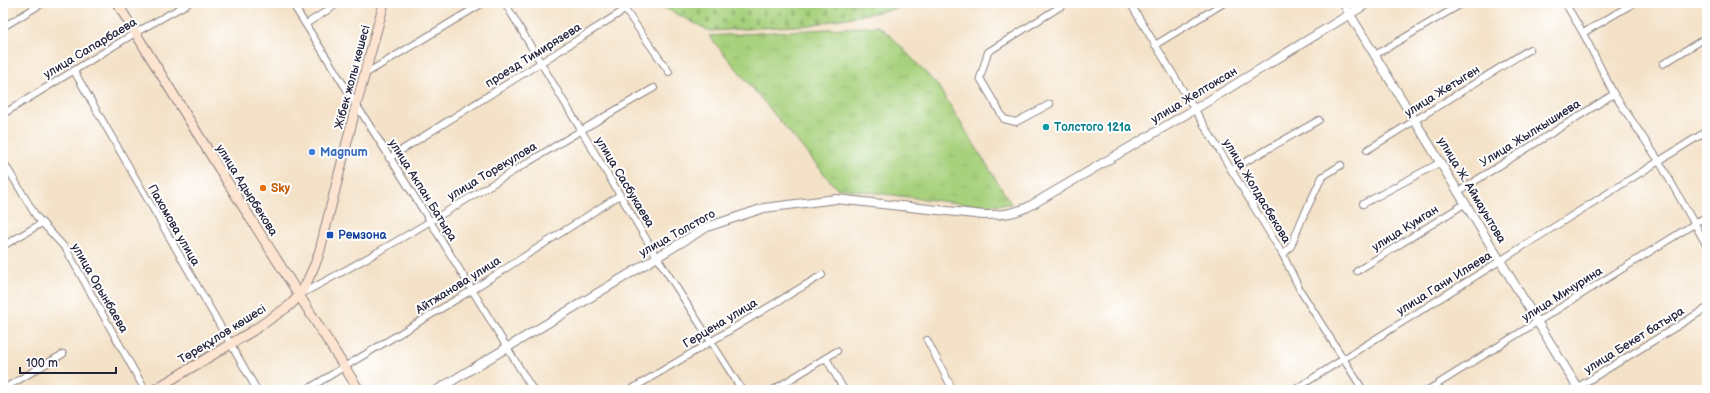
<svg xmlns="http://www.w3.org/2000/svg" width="1710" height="393" viewBox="0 0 1710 393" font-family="'Balsamiq Sans',sans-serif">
<defs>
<pattern id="grass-tufts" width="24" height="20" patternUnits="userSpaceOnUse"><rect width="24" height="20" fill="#a8d17d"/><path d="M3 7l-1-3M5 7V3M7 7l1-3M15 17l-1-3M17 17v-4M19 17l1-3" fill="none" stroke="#90b36d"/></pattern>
<pattern id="cemetery-stones" width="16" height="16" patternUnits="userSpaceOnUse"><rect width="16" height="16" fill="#a8d17d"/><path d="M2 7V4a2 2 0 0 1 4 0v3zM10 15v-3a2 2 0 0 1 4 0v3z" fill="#90b36d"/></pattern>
</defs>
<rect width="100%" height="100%" fill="#fff"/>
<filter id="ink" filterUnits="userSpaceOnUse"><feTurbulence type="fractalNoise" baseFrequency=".025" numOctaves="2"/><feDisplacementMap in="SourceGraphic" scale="8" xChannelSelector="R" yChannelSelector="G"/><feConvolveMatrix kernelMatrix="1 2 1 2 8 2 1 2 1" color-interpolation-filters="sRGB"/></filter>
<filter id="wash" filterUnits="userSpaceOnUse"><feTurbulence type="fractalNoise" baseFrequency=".012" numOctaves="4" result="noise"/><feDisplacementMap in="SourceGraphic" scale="16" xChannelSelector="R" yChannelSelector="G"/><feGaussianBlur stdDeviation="0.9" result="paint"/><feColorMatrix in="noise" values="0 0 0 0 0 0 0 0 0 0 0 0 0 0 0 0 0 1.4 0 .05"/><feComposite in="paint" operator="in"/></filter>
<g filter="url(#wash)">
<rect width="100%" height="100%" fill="#f4e2c8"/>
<polygon fill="url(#grass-tufts)" stroke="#657a5c" points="878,26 893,38 938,86 1011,204 973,205 836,188 709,36"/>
<polygon fill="url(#cemetery-stones)" stroke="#657a5c" points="655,3 900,3 898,8 810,25 710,31"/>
</g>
<g filter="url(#ink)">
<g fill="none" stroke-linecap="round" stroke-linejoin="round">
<g stroke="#8b8282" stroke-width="8">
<g id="minor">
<polyline points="292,3 430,221 533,390"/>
<polyline points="505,3 657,257 742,390"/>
<polyline points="1130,3 1283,255 1300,290 1363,390"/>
<polyline points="1565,3 1583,33 1614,94 1659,161 1707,246"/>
<polyline points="306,24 339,3"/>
<polyline points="3,27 43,3"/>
<polyline points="1583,33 1634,3"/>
<polyline points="1155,45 1224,3"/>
<polyline points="1375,55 1463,3"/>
<polyline points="1663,64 1707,37"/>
<polyline points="74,71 257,390"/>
<polyline points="365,74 483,3"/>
<polyline points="1050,104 1016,122 1004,119 980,78 988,52 1066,3"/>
<polyline points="3,114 135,33 189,3"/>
<polyline points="1367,150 1530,49"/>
<polyline points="389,158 623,11 626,11 669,72"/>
<polyline points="3,161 36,216 66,249 145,390"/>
<polyline points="1231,170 1319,120"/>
<polyline points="1459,191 1614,94"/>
<polyline points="1363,204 1441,162"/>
<polyline points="3,246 42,223"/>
<polyline points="1283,255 1291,246 1302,219 1322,177 1341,165"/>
<polyline points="1357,271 1466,203"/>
<path d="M301 294C422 231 535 155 654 88"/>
<polyline points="927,340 953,390"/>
<polyline points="826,358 844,390"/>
<polyline points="3,389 63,354"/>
<polyline points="306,390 472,290 620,195"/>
<polyline points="630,390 822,275"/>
<polyline points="773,390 837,351"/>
<polyline points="1294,390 1707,131"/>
<polyline points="1428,390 1707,216"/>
<polyline points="1573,390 1707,308"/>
</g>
</g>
<g stroke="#8b8282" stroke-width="10">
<g id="tertiary">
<polyline points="1343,3 1579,390"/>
<path d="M437 390 707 227 764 208 836 199 984 215C1001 215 1013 214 1028 207L1195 109 1368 3"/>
</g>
</g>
<g stroke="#8b8282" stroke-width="11">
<g id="secondary">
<polyline points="117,3 225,178 359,390"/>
<polyline points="154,390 254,330 289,306 300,295 306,284 316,262 320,250 356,106 384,3"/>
</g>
</g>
<use href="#minor" stroke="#fff" stroke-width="6"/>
<use href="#tertiary" stroke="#fff" stroke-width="8"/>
<use href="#secondary" stroke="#fde4d1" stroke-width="9"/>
</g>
</g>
<circle fill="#0f9aa8" stroke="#fff" stroke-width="1.5" cx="1046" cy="127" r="4"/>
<circle fill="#3f7fe0" stroke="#fff" stroke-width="1.5" cx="312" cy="152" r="4"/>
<circle fill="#e8710a" stroke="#fff" stroke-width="1.5" cx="263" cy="188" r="4"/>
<rect fill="#1a4fb4" stroke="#fff" stroke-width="1.5" x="326" y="231" width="8" height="8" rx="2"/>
<g text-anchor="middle" stroke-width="4" stroke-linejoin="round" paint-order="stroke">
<g font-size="12" fill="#22223b" stroke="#fff">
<text transform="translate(90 48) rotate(-31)" y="4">улица Сапарбаева</text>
<text transform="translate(533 55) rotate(-32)" y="4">проезд Тимирязева</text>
<text transform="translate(352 77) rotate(-75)" y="4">Жібек жолы көшесі</text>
<text transform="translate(1442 91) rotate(-32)" y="4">улица Жетыген</text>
<text transform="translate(1194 95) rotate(-31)" y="4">улица Желтоксан</text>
<text transform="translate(1530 133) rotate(-32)" y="4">Улица Жылкышиева</text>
<text transform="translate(492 171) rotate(-31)" y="4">улица Торекулова</text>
<text transform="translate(625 182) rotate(59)" y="4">улица Сасбукаева</text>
<text transform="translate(247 190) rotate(58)" y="4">улица Адырбекова</text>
<text transform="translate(423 190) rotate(58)" y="4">улица Акпан Батыра</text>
<text transform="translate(1472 190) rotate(59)" y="4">улица Ж. Аймауытова</text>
<text transform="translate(1257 191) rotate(59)" y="4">улица Жолдасбекова</text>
<text transform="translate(174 225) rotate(60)" y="4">Пахомова улица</text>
<text transform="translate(1405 228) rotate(-32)" y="4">улица Кумган</text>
<text transform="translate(677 233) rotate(-29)" y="4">улица Толстого</text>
<text transform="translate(1444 283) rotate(-32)" y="4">улица Гани Иляева</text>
<text transform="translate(458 285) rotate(-32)" y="4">Айтжанова улица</text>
<text transform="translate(100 288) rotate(60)" y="4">улица Орынбаева</text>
<text transform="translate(1562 294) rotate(-32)" y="4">улица Мичурина</text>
<text transform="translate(720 323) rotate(-31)" y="4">Герцена улица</text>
<text transform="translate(222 334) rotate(-32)" y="4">Төреқұлов көшесі</text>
<text transform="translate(1634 340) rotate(-32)" y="4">улица Бекет батыра</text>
</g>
<g font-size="12" font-weight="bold" fill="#0d838f" stroke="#fff" text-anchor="start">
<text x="1054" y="131">Толстого 121а</text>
</g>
<g font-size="12" font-weight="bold" fill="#366cbe" stroke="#fff" text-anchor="start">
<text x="320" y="156">Magnum</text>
</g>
<g font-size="12" font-weight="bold" fill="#c56008" stroke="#fff" text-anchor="start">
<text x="271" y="192">Sky</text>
</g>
<g font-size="12" font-weight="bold" fill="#164399" stroke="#fff" text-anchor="start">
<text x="338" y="239">Ремзона</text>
</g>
</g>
<rect width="1710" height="393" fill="none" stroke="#fff" stroke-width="16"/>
<path d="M20 367v6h96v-6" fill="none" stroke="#22223b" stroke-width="2"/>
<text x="26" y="367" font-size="12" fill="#22223b" stroke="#ffffff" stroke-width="3" paint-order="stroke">100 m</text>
</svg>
